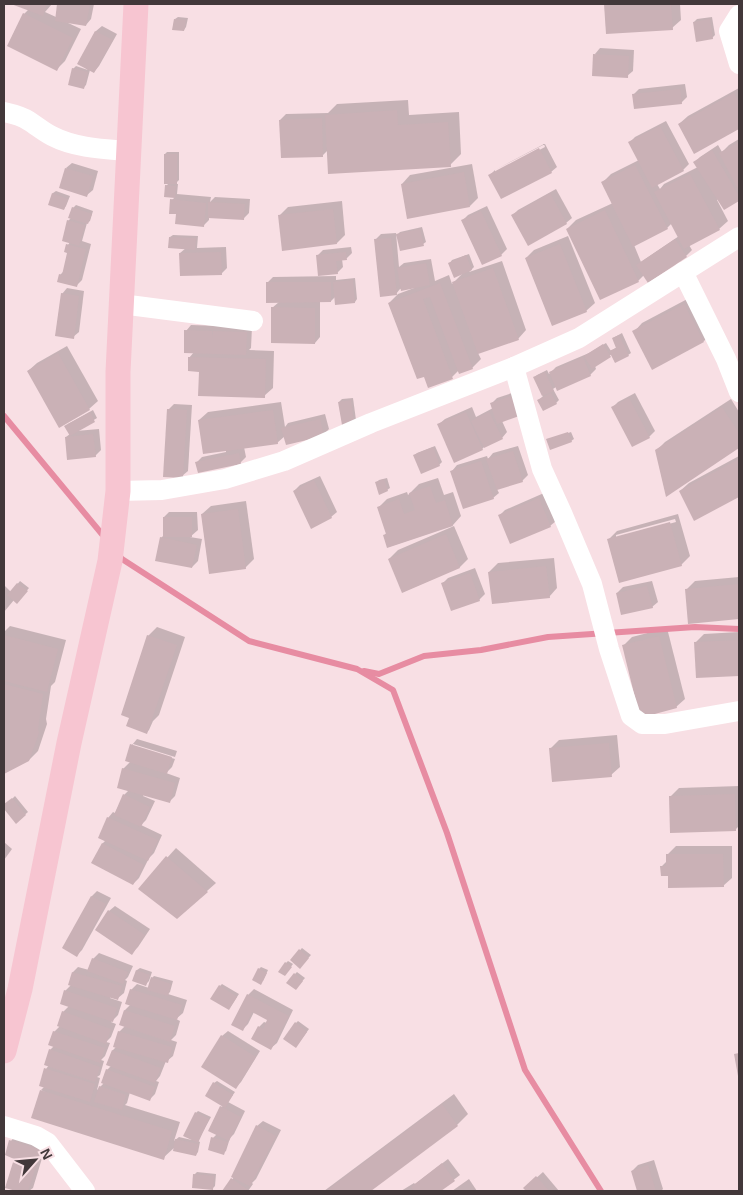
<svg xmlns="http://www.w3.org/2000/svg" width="743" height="1195" viewBox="0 0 743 1195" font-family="Helvetica,sans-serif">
<rect width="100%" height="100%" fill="#f8dfe4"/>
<g fill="#0003" fill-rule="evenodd">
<polygon points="14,4 52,4 45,12 56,17 58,4 94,4 91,19 86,25 66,22 81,29 65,61 57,69 24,14 29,9"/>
<polygon points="606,4 680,4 681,20 672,28 608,33"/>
<polygon points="178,17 188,18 186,27 184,30 175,19"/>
<polygon points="712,17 715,35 712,38 694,22 697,19"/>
<polygon points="102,26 117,34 99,66 94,72 90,70 86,85 83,88 73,69 76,66 88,70 79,63 96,31"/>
<polygon points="600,48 634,50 633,71 627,76 595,54"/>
<polygon points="685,84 687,97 681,103 634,94 639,89"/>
<polygon points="739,88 739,128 694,152 679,124 688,116"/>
<polygon points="408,100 409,115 459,112 461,154 450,165 328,150 323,155 280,120 286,114 328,113 337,104"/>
<path d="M666 121 689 164 683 170 657 184 660 189 664 184 698 167 695 162 700 157 718 145 722 152 729 145 739 139V200L725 208 718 199 717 200 728 221 719 229 689 245 692 250 686 256 649 281 644 275 638 281 567 229 576 220 613 203 602 183 611 174 639 160 630 142 635 137ZM672 223 679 236 641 262 634 245 667 228Z"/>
<polygon points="544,144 495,170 545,144 557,167 551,172 490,175 495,170 495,173 545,147"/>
<polygon points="167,152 179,152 179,180 175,184 178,184 177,194 211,197 210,202 215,197 250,199 249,213 244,218 209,217 209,220 203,226 177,213 172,200 175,197 166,186 169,183 165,154"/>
<polygon points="72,163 98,171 93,190 87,195 66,168"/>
<polygon points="472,164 478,198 470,206 402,184 410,175"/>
<polygon points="556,189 572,218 566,223 513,215 518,210"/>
<polygon points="56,191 70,196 66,206 64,209 50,204 53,193"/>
<polygon points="342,201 345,235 337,243 279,216 288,207"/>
<polygon points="76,205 93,211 90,221 87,223 82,241 91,244 82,280 76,286 60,275 64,271 69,252 68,245 70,242 68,221 71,218 73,208"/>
<polygon points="487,206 507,249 501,255 462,221 468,215"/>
<polygon points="422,227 426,242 423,244 396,236 400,232"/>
<polygon points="396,233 399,267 404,263 431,259 435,281 449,275 452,284 464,272 450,263 452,260 469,254 474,267 469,272 502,261 526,330 518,339 478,353 481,359 472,368 459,370 452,377 389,303 398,294 414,288 413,287 400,289 396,294 375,240 381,234"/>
<polygon points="173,235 198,236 197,248 226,247 227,268 221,274 180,253 186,248 170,237"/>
<polygon points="568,236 595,303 586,311 526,258 534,250"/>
<polygon points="351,247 352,253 347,258 342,259 343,267 337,273 317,256 323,250"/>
<polygon points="336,276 336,280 355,278 357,299 355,302 336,296 331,301 320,301 320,337 315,343 272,308 279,302 267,283 273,277"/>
<polygon points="67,288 84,291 79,332 73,337 62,294"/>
<polygon points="693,296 712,333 704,341 634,332 642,323"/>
<polygon points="191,325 252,327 251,348 249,350 274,351 273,388 264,396 200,370 189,358 194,352 186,331"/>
<polygon points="622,333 631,353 628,355 612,354 595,366 596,369 590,375 556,387 553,389 559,400 556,403 543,409 539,400 543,396 535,377 537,375 547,370 549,374 556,367 589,353 606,343 611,351 617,347 613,338"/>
<polygon points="67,346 98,401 89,409 28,371 37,363"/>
<polygon points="521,390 502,421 507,432 502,438 485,446 482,449 439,424 445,419 472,407 476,417 493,408 492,403 497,398"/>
<polygon points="635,393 655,431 649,437 613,407 618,402"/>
<polygon points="353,398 356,420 354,422 339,402 342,399"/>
<polygon points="731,399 739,412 739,447 667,495 656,451 665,442"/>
<polygon points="281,402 285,427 288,423 325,414 329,429 323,435 285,436 277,443 244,447 246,457 240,463 197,462 202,457 226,452 226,450 199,420 208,412"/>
<polygon points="174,404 192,405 188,471 182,476 168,410"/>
<polygon points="93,410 97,418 76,431 99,429 101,450 95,456 66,437 70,434 68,424"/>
<polygon points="571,432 574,439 571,441 549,440"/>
<polygon points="435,446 442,462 439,465 415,455 417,453"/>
<polygon points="518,446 528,475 522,481 497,489 499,493 493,498 452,471 457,465 487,456 488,459 493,453"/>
<polygon points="739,456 739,496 695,519 680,491 689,483"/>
<polygon points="320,476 337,512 331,517 294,491 300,485"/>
<polygon points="387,478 390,488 387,490 376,483 379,480"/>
<polygon points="438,478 444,495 453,492 461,516 453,525 388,547 384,536 387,532 379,507 387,499 407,492 408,495 419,484"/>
<polygon points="544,493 556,521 550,526 500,515 505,510"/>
<polygon points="246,501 254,559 245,568 202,514 211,506"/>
<polygon points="169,512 197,512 198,530 190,537 202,539 198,561 192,567 161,538 164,535 164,517"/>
<path d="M678 514 690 556 681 565 608 540 617 531ZM675 519 676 522 616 538V535Z"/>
<polygon points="454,526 468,559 460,567 403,592 389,559 398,550"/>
<polygon points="554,558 557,588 549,597 489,572 498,563"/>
<polygon points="475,568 485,594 479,600 443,583 448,578"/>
<polygon points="739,577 739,618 690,623 686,590 695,581"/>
<polygon points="20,581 29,588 17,602 14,600 4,612 4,585 11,592"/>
<polygon points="652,581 658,602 652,607 617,593 623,587"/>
<polygon points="10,626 66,640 55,682 51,686 46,719 47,724 38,751 29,760 4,773 4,632"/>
<polygon points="157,627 185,637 159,715 153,721 149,730 147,732 148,636"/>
<polygon points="667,628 685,699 676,707 624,645 632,637"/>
<polygon points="739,632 739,675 697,677 696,642 704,634"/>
<polygon points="617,735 620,767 611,775 550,749 559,740"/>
<polygon points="137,739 177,751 175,757 133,744 133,746 175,759 172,767 166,773 180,778 175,796 169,802 144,794 143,796 155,801 146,820 141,825 162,835 154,853 149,858 139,878 133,884 93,862 103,843 106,840 108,818 113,812 115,813 124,795 129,790 123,769 131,761 132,745"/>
<polygon points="739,786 739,826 736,829 670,797 679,788"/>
<polygon points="15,796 28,812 16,822 4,807"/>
<polygon points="4,842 12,849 4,860"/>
<polygon points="676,846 732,846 732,878 723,886 670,875 662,866 667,861 667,855"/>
<polygon points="176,848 216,883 207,891 139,889"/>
<polygon points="97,891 111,898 82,950 77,955 63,948 92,896"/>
<polygon points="115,906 150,929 138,947 132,953 109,911"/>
<polygon points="302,948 311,955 300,967 291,960"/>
<polygon points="99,953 133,966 128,977 125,980 127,981 124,993 118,998 111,996 110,998 122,1002 118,1015 111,1022 116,1024 111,1037 106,1042 110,1043 105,1056 101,1060 104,1061 100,1075 97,1077 100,1078 97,1090 104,1083 107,1070 111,1066 113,1050 117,1046 119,1032 125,1026 125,1010 131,1004 131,990 137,984 149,988 151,979 146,984 134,980 137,970 140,968 152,972 149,981 154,976 173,981 170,992 168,994 187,1000 183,1013 176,1019 180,1021 176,1035 171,1040 177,1042 173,1056 167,1061 166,1061 160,1076 156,1081 159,1082 155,1094 149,1100 130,1092 127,1103 125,1105 180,1122 174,1141 179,1137 192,1140 196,1113 198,1111 211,1117 198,1141 200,1142 198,1152 196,1155 175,1147 163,1158 41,1090 44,1087 46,1069 49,1065 50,1050 54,1046 54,1032 60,1026 63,1012 69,1006 65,991 71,985 73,972 78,967 89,970 93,959"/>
<polygon points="288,961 293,964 287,972 286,963"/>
<polygon points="261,967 268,970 263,981 259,969"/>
<polygon points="297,972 305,978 298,986 295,974"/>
<polygon points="222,984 239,994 231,1006 220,986"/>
<polygon points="254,989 293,1010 277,1043 271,1048 259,1027 264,1022 267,1023 269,1019 254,1012 248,1024 243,1029 248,995"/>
<polygon points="298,1021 309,1029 298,1044 296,1023"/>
<polygon points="228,1031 260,1051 241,1082 236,1087 222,1036"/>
<polygon points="217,1081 235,1092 228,1102 245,1111 234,1134 230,1138 226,1151 223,1153 213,1138 217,1134 221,1107 223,1106 214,1083"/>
<polygon points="454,1094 468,1114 457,1125 369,1191 324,1191"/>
<polygon points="263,1121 281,1130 256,1179 252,1183 253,1184 248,1191 224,1191 234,1177 257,1126"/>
<polygon points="16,1135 46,1145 33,1188 29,1191 21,1191 7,1187 16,1158 11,1141"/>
<polygon points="448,1159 460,1175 439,1191 401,1191 414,1183 415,1184"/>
<polygon points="654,1160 663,1189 661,1191 638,1191 632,1171 638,1165"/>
<polygon points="197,1172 216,1174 215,1186 213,1188 194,1175"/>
<polygon points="543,1172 559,1191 527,1191 525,1188"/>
<polygon points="469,1179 477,1191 452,1191"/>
</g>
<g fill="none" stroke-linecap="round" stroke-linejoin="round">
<g stroke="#e78ca2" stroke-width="6">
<polyline points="4,416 106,539"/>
<polyline points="118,554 122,559 249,641 357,669 393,690 447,833 525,1070 601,1191"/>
<polyline points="364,671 379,674 424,656 481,650 548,637 695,627 739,629"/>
</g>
</g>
<g fill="#cab1b6">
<polygon points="11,4 47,4 43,16"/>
<polygon points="57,4 90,4 86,26 55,21"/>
<polygon points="604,4 671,4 673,30 606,34"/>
<polygon points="23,13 73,38 57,71 7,46"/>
<polygon points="174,19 186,20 184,31 172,30"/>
<polygon points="710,19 713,39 696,42 693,22"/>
<polygon points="95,31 113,40 94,73 77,64"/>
<polygon points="593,54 629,56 628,78 592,76"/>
<polygon points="72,68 88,72 84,89 68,85"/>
<polygon points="680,89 682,104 634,109 632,94"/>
<polygon points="734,93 739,103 739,129 694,154 678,124"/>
<polygon points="397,110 398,125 448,122 451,167 328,174 325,115"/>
<polygon points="322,118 323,157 281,158 279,120"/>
<polygon points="660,126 684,171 652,188 628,142"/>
<polygon points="739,142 739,191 719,153"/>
<polygon points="539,148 552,173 501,199 488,175"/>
<polygon points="712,150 739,196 739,201 724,210 693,162"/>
<rect x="164" y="154" width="13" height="30"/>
<polygon points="635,165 668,229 633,247 601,182"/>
<polygon points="65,168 93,176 87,197 59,188"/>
<polygon points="464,172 470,207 407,219 401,184"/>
<polygon points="690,174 720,230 684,249 654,192"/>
<polygon points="165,185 176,186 175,198 164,197"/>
<polygon points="52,193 68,199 64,210 48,205"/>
<polygon points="550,193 567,224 528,246 511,215"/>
<polygon points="170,199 206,203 204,227 175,224 176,214 169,214"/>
<polygon points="208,202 245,204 244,220 208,218"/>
<polygon points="72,207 92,214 88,224 68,218"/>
<polygon points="333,209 337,244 282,251 278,215"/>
<polygon points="605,210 639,282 600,300 566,229"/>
<polygon points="481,211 502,256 482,265 461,220"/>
<polygon points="67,220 85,225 79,246 62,241"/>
<polygon points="420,229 424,246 400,251 396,234"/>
<polygon points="169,237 196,238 195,250 168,248"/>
<polygon points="391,238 397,295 380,297 374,239"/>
<polygon points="675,239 687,257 648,283 636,265"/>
<polygon points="66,244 86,249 77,287 57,282 59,274 62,275 67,253 64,252"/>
<polygon points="560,244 587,312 552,326 525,258"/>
<polygon points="221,252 222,275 180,276 179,253"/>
<polygon points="346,252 347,260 336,261 338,274 318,276 316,255"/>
<polygon points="466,255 472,270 454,278 448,263"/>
<polygon points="426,263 430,285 401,291 397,268"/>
<polygon points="493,268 519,340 478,354 452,282"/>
<polygon points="353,280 355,303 335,305 333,282"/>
<polygon points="266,282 331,282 331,302 266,303"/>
<polygon points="440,283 473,369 459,374 430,297 423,299 453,379 428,388 424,377 417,379 388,303"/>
<polygon points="61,293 79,296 74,339 55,336"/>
<polygon points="684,304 704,342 652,370 632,331"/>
<polygon points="271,307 315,308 315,344 271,343"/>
<polygon points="184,330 212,331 212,338 213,331 247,332 246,355 184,353"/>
<polygon points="619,335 629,356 615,363 609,351 616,348 612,338"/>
<polygon points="603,344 611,357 592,369 584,356"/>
<polygon points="58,353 90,410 59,428 27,371"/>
<polygon points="188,357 266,359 265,398 198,396 199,372 188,371"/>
<polygon points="583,357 591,376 557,391 549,372"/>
<polygon points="545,372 554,391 542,396 533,377"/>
<polygon points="551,393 557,404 543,411 537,400"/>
<polygon points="515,395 522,415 497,424 490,403"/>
<polygon points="629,398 650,438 632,447 611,407"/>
<polygon points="351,400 354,423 342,425 338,402"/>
<polygon points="722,407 739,433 739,448 666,497 655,450"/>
<polygon points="167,409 187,410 183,478 163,477"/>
<polygon points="273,410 278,444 203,454 198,420"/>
<polygon points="90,412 95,422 70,436 64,426"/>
<polygon points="466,412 483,450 454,463 437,424"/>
<polygon points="489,412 503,439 484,448 471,421"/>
<polygon points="320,419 324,436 286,445 281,428"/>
<polygon points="568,432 572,442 550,450 546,439"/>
<polygon points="93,434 96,457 67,460 65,437"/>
<polygon points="433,447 440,466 421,474 413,455"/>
<polygon points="513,451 523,482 497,490 486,459"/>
<polygon points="239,453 241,464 198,473 195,462"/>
<polygon points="739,459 739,497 694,521 679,491"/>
<polygon points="481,461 494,499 463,509 450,471"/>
<polygon points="384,479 388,491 379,495 375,482"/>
<polygon points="314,480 332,518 311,529 293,491"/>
<polygon points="430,486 436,503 445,500 453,526 387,548 383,535 386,534 377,507 399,499 404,514 415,510 409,493"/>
<polygon points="539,498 551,527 510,544 498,515"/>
<polygon points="238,509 246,569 209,574 201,514"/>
<rect x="163" y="517" width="29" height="20"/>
<polygon points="670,522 682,566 619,583 607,539"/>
<polygon points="446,534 460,568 402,593 388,559"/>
<polygon points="160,537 197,545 192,568 155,561"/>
<polygon points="546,566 550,598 492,604 488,572"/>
<polygon points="470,573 480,601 451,611 441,583"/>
<polygon points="17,583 28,591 17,604 7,595"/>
<polygon points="739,584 739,619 688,624 685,589"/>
<polygon points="647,586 653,608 621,615 616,593"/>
<polygon points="4,635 58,649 47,692 4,681"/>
<polygon points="147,635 177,645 147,734 126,726 129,718 121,715"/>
<polygon points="659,636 677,708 640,718 622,645"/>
<polygon points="739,640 739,676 696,678 694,642"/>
<polygon points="4,684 43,694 38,729 39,733 29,761 4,774"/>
<polygon points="609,743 612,777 552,782 549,748"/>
<polygon points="130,744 172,757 167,774 125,761"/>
<polygon points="122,768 175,783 170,803 117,788"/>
<polygon points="123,794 150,807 141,827 114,815"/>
<polygon points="735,794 736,831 670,833 669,796"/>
<polygon points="12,798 26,815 16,824 4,809 4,804"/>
<polygon points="107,817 158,840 148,861 98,838"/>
<polygon points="102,843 144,865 133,885 91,863"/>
<polygon points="666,854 723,854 724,887 668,888 668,876 661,876 660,866 666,866"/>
<polygon points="166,856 208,892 177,919 138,889"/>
<polygon points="91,896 106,904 77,957 62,948"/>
<polygon points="108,910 145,935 132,955 95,930"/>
<polygon points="299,949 309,958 300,969 290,960"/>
<polygon points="92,958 128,972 123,984 87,971"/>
<polygon points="285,962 292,967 285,976 278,972"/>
<polygon points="258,968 267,973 261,985 252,980"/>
<polygon points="136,970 150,975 146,986 132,981"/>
<polygon points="72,972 122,986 118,1000 68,985"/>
<polygon points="294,973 303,981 296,990 286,983"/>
<polygon points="151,977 171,984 168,996 147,990"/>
<polygon points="219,985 237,997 229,1010 210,999"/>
<polygon points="130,989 182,1005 177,1020 125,1004"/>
<polygon points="64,990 117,1008 113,1022 60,1004"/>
<polygon points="247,994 289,1016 271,1050 251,1039 258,1026 263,1029 267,1020 252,1012 243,1031 231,1025"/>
<polygon points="124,1010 175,1026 170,1042 119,1025"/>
<polygon points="62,1011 111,1029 106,1044 57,1026"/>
<polygon points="295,1022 307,1032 296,1048 283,1039"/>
<polygon points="53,1031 105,1048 100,1063 48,1045"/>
<polygon points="118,1031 172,1047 168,1063 113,1047"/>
<polygon points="221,1035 256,1057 236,1089 201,1067"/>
<polygon points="49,1049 100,1067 95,1082 44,1065"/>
<polygon points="112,1050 161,1068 155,1083 106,1065"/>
<polygon points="739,1053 739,1076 738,1076 734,1054"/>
<polygon points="44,1068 95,1084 90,1102 39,1086"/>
<polygon points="106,1069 155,1087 150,1101 101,1083"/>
<polygon points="213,1082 233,1095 225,1108 205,1096"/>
<polygon points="99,1086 126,1095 122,1110 94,1102"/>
<polygon points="40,1090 172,1131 164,1160 31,1118"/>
<polygon points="442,1104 458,1126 371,1191 326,1191"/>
<polygon points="220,1106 241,1117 229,1141 208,1131"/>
<polygon points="195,1112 209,1119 198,1143 183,1136"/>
<polygon points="256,1125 276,1136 250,1186 231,1177"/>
<polygon points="211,1137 228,1142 224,1155 208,1150"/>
<polygon points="175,1139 199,1144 196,1156 173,1151"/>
<polygon points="9,1140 41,1150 28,1191 16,1191 5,1188 14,1159 5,1155"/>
<polygon points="442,1163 455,1181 441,1191 414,1191 411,1187"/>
<polygon points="648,1165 656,1191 637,1191 631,1171"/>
<polygon points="193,1174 214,1176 213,1190 192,1188"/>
<polygon points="536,1176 549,1191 526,1191 523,1188"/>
<polygon points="231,1178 248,1190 247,1191 222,1191"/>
</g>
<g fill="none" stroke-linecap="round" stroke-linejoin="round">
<g stroke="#fff" stroke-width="20">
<polyline points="739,15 729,31 739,64"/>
<path d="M4 112C13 114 22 116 29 121 37 126 44 132 52 136 75 148 103 149 128 151"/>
<polyline points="683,272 726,359 739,392"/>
<polyline points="121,304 253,321"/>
<polyline points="514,367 542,469 562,513 592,584 609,649 631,716 642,724 665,724 739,711"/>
<polyline points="118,491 162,490 225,479 284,461 371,423 514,367 579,338 739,237"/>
<polyline points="4,1126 36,1136 48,1143 85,1191"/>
</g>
<polyline stroke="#f7c5d1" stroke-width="25" points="4,1051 20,989 69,743 110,561 118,491 118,372 136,4"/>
</g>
<rect width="743" height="1195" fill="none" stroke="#42383a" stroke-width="10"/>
<g transform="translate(35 1160) rotate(63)" stroke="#f8dfe4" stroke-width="4" paint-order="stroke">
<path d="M0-4L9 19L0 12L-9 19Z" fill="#42383a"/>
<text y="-8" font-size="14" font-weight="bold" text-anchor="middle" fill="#42383a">N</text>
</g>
</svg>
